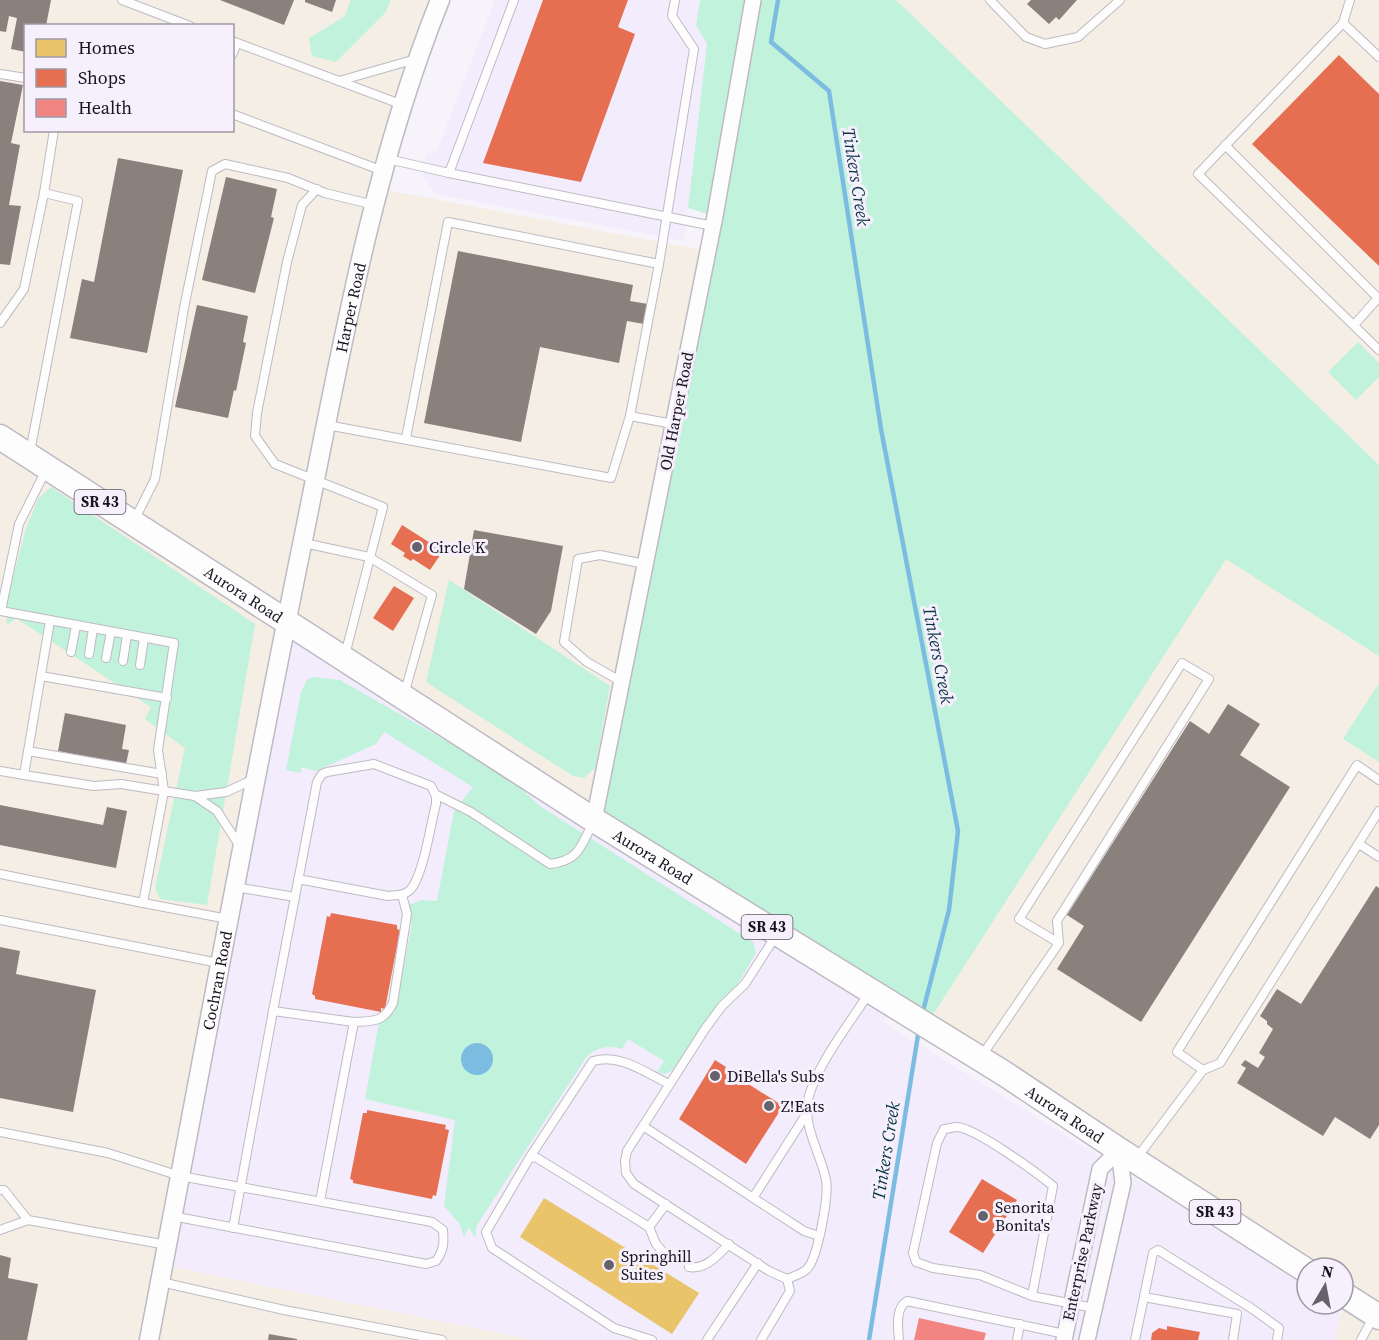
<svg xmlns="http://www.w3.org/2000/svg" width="1379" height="1340" viewBox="0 0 1379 1340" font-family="'Source Serif 4',serif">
<rect width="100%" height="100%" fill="#f6f3fa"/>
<g fill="#f3ecfc">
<polygon points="495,0 700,0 696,25 707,44 684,241 436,194 421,174 426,155 437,151"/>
<polygon points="286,622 899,1006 883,1022 1307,1285 1307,1304 1337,1304 1343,1308 1335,1340 534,1340 163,1265"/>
</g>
<g fill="#f4eee5" fill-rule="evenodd">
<path d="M0 0H440L380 189 708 251 594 820 287 622 163 1265 534 1340H0ZM26 26H232V130H26Z"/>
<polygon points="895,0 1379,0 1379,478"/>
<polygon points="1226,558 1379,656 1379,683 1343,739 1379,762 1379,1317 1343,1294 1343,1268 1307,1268 927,1024"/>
<polygon points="1343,1308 1379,1330 1379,1340 1335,1340"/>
</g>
<g fill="#c1f2db">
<polygon points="351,0 391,0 385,13 336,62 312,56 309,38 344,17"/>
<polygon points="700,0 896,0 1379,465 1379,656 1226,559 927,1024 594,820 714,216 688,208 707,44 696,25"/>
<polygon points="1358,342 1379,363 1379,377 1356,400 1328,372"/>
<polygon points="51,487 255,624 207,905 160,899 155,888 185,748 145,719 151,707 16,618 7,625 5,607 26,529 38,499"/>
<polygon points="449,580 610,686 595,768 584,778 573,776 426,682"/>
<path d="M313 677 340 680 506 775 540 806 753 942 756 953 737 985 720 1001 673 1070 665 1074 657 1072 664 1061 628 1039 622 1049C607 1045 599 1047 587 1056L477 1225 475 1238 469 1227 464 1237 459 1223 444 1206 455 1120 365 1099 379 1022 395 1011 412 924 405 913 406 906 422 900 437 901 454 811 473 787 384 732 376 744 316 771 301 767V773L286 770 301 692 307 680Z"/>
<polygon points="1379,683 1379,762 1343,739"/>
</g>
<circle fill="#7cbce1" cx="477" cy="1059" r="16"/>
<polygon fill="#e9c46a" points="544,1198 699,1293 672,1334 520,1237"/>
<g fill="#e76f51">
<polygon points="543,0 628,0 618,27 635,34 581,182 483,163"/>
<polygon points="1339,55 1379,94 1379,266 1252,144"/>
<polygon points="402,525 443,551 430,570 413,559 411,561 403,556 405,553 391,544"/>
<polygon points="394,586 414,598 393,631 373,618"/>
<polygon points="331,913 397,925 397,929 400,930 385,1009 381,1008 381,1012 315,999 315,996 312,994 327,916 330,917"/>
<polygon points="715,1060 726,1067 725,1069 783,1106 746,1164 679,1119"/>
<polygon points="367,1110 446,1125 445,1129 449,1130 436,1196 433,1195 432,1199 353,1183 353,1180 350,1179 363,1113 367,1113"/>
<polygon points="982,1179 1017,1200 983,1253 949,1232"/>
<polygon points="1167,1326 1200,1332 1198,1340 1151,1340 1152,1333 1159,1328 1167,1330"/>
</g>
<polygon fill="#f28482" points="919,1318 986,1333 984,1340 914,1340"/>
<g fill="#8a817c">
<polygon points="0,0 51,0 46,26 26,26 26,52 11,49 17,18 9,16 6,32 0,31"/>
<polygon points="220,0 294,0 284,25"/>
<polygon points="305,0 336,0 332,12 305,2"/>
<polygon points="1031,0 1077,0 1059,20 1056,17 1049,24 1027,4"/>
<polygon points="0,81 23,85 11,143 20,145 9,205 21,206 10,265 0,264"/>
<polygon points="118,158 183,170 147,353 70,338 82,279 94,282"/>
<polygon points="226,177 277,189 271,217 274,218 255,293 202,280"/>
<polygon points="458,251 633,285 630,301 648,304 644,324 627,321 619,363 540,347 521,442 424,423"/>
<polygon points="197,305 248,316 243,342 246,343 236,391 234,390 228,418 175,407"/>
<polygon points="474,530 563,546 551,611 536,634 464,589"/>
<polygon points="1228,704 1260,724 1240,755 1290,787 1141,1022 1057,969 1084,926 1067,915 1190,721 1209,734"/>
<polygon points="65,713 126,725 122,749 129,750 126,764 58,751"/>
<polygon points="0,805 103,825 107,807 127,811 116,868 0,845"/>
<polygon points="1376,886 1379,888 1379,1125 1370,1139 1335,1117 1323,1136 1237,1083 1246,1068 1241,1065 1245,1060 1258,1068 1265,1057 1259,1053 1273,1029 1267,1024 1267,1021 1260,1016 1277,989 1301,1004"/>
<polygon points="0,947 20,951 16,974 96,990 73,1112 0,1098"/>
<polygon points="0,1255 11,1258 8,1278 38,1284 27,1340 0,1340"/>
<polygon points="269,1334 297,1339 297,1340 268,1340"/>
</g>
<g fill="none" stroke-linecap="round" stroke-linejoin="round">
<g stroke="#7cbce1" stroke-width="4.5">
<polyline points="778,0 771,42 829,91 881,429 958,831 949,910 922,1015"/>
<polyline points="869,1340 919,1029"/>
</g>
<g stroke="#bebac3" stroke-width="10">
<g id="service">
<polyline points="122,0 190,26"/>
<polyline points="990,0 1026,37 1045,44 1078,37 1120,0"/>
<polyline points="1350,0 1343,23 1198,174 1379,350"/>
<polyline points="1343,23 1379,57"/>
<polyline points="232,41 403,105"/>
<polyline points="232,55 237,43"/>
<polyline points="0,74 26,78"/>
<polyline points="339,81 416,59"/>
<polyline points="232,114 383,171"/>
<polyline points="1225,145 1378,298 1354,325"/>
<polyline points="388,159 449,173 514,0"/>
<polyline points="449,173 713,226"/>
<polyline points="317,189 302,205 287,262 257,413 255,436 275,464 383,507 345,655"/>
<polyline points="44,193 54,130"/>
<polyline points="0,323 24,289 44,193 78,201 30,452"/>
<polyline points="630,416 659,264"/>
<polyline points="327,425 611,478 630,416 673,424"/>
<polyline points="406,438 448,222 659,264 694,49 672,16 675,0"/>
<polyline points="46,470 19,524 1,611 174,643 158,750 164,791 143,903 228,919"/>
<polyline points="135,519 155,479 184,308 212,171 225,164 288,178 325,193 374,205"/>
<polyline points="304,543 369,557 432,595 404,695"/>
<polyline points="50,621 24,775 94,786 121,784 195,796 226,792 252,780"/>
<polyline points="71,652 76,626"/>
<polyline points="89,654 93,629"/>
<polyline points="106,658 111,632"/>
<polyline points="123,661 127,635"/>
<polyline points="140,665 144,638"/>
<polyline points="41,676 167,698"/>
<polyline points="622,682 587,662 564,642 578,559 600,555 645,564"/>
<polyline points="28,751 162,774"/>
<polyline points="0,771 24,775"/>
<path d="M435 794 471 812 550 864C580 860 580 847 593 823"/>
<polyline points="195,796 217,811 239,845"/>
<polyline points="1359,844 1379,857"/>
<polyline points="0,874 143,903"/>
<polyline points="235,887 295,897 273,1011 354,1022 320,1201"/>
<path d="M295 897 317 782 322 774 327 772 374 764 431 786 436 796V804C431 823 423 877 410 890 404 896 396 895 388 896L298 879"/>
<polyline points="0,920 219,963"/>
<path d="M775 937 745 984 722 1006 705 1029 627 1151 625 1161 626 1173 634 1184 769 1271 787 1279C794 1276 802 1274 807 1269 818 1258 829 1195 826 1180 821 1154 803 1128 808 1100 815 1067 850 1023 869 993"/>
<path d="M354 1022C374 1021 384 1022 393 1003L407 914 402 895"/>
<polyline points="981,1057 1059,943 1057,921 1209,679 1182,663 1019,919 1059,943"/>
<polyline points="1203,1070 1177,1052 1357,765 1379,780"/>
<polyline points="643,1126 804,1231 819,1236"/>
<path d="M0 1132 108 1153 180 1176 432 1222 443 1230C444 1243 444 1250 436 1261L426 1264 172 1216"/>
<path d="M530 1157 593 1061C620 1053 646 1073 669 1084"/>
<polyline points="1136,1159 1203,1070 1220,1063 1379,811"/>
<polyline points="0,1190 4,1190 28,1220"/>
<polyline points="753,1198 807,1113"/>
<polyline points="649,1227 656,1244 664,1253"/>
<polyline points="233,1228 273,1011"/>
<polyline points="0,1230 28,1220 167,1245"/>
<path d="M689 1267C706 1270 718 1255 729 1244"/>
<polyline points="161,1282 284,1310 442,1340"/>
<path d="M1032 1296 1053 1186C1037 1173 976 1128 957 1127 953 1127 948 1129 944 1129L937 1143 913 1253 916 1262 933 1268 980 1275 1032 1296 1094 1308"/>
<polyline points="1144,1297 1237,1314 1233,1340"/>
<polyline points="652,1340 614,1328 492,1248 486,1232 530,1157 537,1158 649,1227 666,1204"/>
<polyline points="707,1340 758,1263"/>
<polyline points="761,1340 790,1291 787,1279"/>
<path d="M899 1340C898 1328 895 1308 907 1301L1065 1334"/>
<polyline points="1017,1340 1020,1324"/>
<polyline points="1135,1340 1153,1253 1158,1250 1251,1308 1279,1328 1277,1340"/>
<polyline points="1361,1340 1374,1316"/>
</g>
</g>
<g stroke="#bebac3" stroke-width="18">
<g id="minor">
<polyline points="594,820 715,216 753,0"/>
<polyline points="1064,1340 1100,1169 1119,1150"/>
<polyline points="1087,1340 1123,1183 1119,1150"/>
</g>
</g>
<g stroke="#bebac3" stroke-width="21">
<g id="tertiary">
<path id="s1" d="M149 1340C201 1067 251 793 307 520 342 345 373 167 440 0"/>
</g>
</g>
<g stroke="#bebac3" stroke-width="27">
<g id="primary">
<path id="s2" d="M0 437 594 820 1005 1074 1119 1150 1307 1271"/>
<polyline points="1343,1294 1379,1317"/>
</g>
</g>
<use href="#service" stroke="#fefdfe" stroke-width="8"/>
<use href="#minor" stroke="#fefdfe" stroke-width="15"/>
<use href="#tertiary" stroke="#fefdfe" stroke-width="18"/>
<use href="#primary" stroke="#fefdfe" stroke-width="24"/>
</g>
<g fill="#66626b" stroke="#f6f0fd" stroke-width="2">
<circle cx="417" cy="547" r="6"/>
<circle cx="715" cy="1076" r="6"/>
<circle cx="769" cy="1106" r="6"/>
<circle cx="983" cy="1216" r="6"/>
<circle cx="609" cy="1265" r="6"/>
</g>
<g text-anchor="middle" stroke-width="6" stroke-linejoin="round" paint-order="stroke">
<g fill="#f6f0fd" stroke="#5b5661" stroke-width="1.5">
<rect x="74.5" y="490" width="51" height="24" rx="4.5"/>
<rect x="741.5" y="915" width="51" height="24" rx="4.5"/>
<rect x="1189.5" y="1200" width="51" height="24" rx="4.5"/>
</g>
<g font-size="15" font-weight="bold" fill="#19141e">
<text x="100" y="507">SR 43</text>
<text x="767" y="932">SR 43</text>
<text x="1215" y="1217">SR 43</text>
</g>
<g font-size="16" fill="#19141e" stroke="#f6f0fd">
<text dy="6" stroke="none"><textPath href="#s1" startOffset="1052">Harper Road</textPath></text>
<text transform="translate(676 411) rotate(-79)" y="6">Old Harper Road</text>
<text dy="6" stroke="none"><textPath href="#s2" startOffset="290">Aurora Road</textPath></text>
<text dy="6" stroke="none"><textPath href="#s2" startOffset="776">Aurora Road</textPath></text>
<text dy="6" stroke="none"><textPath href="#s1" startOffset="366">Cochran Road</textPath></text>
<text dy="6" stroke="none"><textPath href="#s2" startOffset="1262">Aurora Road</textPath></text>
<text transform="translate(1082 1252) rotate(-78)" y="6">Enterprise Parkway</text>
</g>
<g font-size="16" fill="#19141e" stroke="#f6f0fd" text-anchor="start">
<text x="429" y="553">Circle K</text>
<text x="727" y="1082">DiBella's Subs</text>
<text x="781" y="1112">Z!Eats</text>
<text x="995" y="1213">Senorita<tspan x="995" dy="18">Bonita's</tspan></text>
<text x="621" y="1262">Springhill<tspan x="621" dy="18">Suites</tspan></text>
</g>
<g font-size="18" font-style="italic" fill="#0b3449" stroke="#f6f0fd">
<text transform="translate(856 177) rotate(81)" y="6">Tinkers Creek</text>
<text transform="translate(938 655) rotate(79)" y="6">Tinkers Creek</text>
<text transform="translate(886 1151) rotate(-81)" y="6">Tinkers Creek</text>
</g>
</g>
<rect x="24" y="24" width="210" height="108" fill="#f6f0fd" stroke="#9e98a4" stroke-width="1.5"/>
<rect x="36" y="39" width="30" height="18" fill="#e9c46a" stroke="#9e98a4" stroke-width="1.5"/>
<text x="78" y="54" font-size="18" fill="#19141e">Homes</text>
<rect x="36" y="69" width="30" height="18" fill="#e76f51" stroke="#9e98a4" stroke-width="1.5"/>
<text x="78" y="84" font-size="18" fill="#19141e">Shops</text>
<rect x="36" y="99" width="30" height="18" fill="#f28482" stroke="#9e98a4" stroke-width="1.5"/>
<text x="78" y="114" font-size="18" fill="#19141e">Health</text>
<g transform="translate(1325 1286) rotate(10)"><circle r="28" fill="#f6f0fd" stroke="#9e98a4" stroke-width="1.5"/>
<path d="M0-4.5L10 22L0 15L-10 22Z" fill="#66626b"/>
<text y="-9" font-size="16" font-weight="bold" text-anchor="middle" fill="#19141e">N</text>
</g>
</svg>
